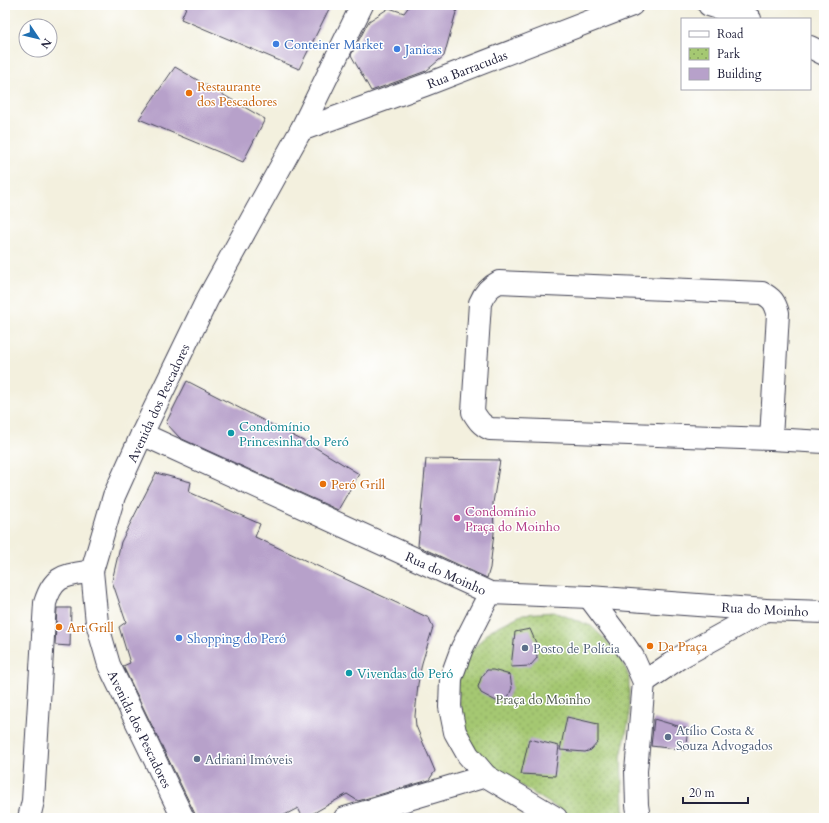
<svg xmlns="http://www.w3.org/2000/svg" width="829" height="823" viewBox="0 0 829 823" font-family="Cardo,serif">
<defs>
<pattern id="forest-firs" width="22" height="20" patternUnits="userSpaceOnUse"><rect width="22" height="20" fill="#84ac64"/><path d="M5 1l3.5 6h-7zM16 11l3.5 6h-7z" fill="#6c8c54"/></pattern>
<pattern id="park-dots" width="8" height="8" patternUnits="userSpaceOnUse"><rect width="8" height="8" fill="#a5c872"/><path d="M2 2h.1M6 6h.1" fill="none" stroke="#86a25f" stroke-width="1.8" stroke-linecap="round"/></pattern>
</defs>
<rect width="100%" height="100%" fill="#fff"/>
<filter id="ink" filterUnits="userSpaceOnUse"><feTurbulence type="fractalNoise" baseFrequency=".025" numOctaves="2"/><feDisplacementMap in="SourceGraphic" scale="8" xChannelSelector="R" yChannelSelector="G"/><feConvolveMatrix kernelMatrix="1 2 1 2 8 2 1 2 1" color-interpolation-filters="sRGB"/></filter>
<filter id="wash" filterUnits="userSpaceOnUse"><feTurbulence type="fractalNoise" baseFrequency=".012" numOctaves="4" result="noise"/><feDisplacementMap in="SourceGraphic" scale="16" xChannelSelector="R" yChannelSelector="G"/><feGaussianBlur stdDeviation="0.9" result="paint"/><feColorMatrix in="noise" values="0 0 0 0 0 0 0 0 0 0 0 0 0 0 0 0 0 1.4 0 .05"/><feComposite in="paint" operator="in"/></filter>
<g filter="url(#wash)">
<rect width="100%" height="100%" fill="#f3f0de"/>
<polygon fill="url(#forest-firs)" stroke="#536750" points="5,5 10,5 5,62"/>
<polygon fill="url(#park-dots)" stroke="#647556" points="554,612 591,626 620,654 629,677 629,720 621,757 623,809 626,818 574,818 477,759 463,738 457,683 471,651 491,630 523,614"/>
<g id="blocks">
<g fill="#b7a1ca">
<polygon points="187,5 331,5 299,69 181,19"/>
<polygon points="410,5 458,5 444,56 426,71 371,91 351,55 369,21 389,8 404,13"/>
<polygon points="175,67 265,119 243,162 139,119"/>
<polygon points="187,381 313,446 359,474 338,510 180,438 166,423"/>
<polygon points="426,459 500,460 493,503 494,533 490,568 487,578 418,546"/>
<polygon points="156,473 191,482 189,492 260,524 255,537 429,618 433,627 422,663 418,684 415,716 416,726 435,771 429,780 358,801 347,794 305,818 303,818 298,808 279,818 197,818 123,666 130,663 119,627 126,622 112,581 121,542"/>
<polygon points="57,608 71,608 70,646 55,645"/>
<polygon points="530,629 536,643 537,658 530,666 511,667 515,632"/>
<polygon points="487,670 493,670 510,675 512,688 507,700 496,701 481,693 478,687 481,678"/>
<polygon points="567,717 598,724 598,742 591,750 585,752 560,750"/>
<polygon points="654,719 688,729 685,750 651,746"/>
<polygon points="529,739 559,746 555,776 521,774"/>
</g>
</g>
</g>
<g filter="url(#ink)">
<use href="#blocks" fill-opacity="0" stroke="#414153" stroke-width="1"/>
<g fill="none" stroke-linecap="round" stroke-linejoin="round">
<g stroke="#414153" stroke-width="24">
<g id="minor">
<polyline points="709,5 741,15 750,19"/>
<polyline points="810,47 824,54"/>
<polyline points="301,130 425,85 632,5"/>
<polyline points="142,434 490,593 589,597 766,610 824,612"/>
<path d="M771 439 778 313C775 302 772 298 762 293L499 282C489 287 484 293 480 303L473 412C478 420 481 425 490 429L771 439 824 442"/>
<polyline points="490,593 462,648 451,678 450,707 455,732 468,755 486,776 556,818"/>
<polyline points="589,597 619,637 633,657 644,682 636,771 637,805 639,818"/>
<polyline points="644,682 679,658 766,610"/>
<path d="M29 818 33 801 45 603C54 574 65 576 92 571"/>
<polyline points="183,818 109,665 97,623 92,571 114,496 142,434 207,300 301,130 362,5"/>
<polyline points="345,818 486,776"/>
</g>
</g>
<use href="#minor" stroke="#fff" stroke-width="22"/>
</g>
</g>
<g fill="#3f7fe0" stroke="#fff" stroke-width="1.5">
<circle cx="276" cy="44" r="4"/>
<circle cx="397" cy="49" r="4"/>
<circle cx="179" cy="638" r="4"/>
</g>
<g fill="#e8710a" stroke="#fff" stroke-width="1.5">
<circle cx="189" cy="93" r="4"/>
<circle cx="323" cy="484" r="4"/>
<circle cx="59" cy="627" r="4"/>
<circle cx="650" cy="646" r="4"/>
</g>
<g fill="#0f9aa8" stroke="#fff" stroke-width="1.5">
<circle cx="231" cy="433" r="4"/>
<circle cx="349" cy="673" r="4"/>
</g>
<circle fill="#d1479c" stroke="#fff" stroke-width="1.5" cx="457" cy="518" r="4"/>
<g fill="#5c6f8a" stroke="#fff" stroke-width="1.5">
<circle cx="525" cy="648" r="4"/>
<circle cx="668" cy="737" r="4"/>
<circle cx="197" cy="759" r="4"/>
</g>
<g text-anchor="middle" stroke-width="3" stroke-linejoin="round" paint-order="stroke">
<g font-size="13" fill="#366cbe" stroke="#fff" text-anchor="start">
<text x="284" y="49">Conteiner Market</text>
<text x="405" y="54">Janicas</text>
<text x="187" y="643">Shopping do Peró</text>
</g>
<g font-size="13" fill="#22223b" stroke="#fff">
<text transform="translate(467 69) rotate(-21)" y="5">Rua Barracudas</text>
<text transform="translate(158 403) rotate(-65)" y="5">Avenida dos Pescadores</text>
<text transform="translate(446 573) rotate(24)" y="5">Rua do Moinho</text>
<text transform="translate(765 609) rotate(3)" y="5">Rua do Moinho</text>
<text transform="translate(140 729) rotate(64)" y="5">Avenida dos Pescadores</text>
</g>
<g font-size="13" fill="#c56008" stroke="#fff" text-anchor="start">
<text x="197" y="91">Restaurante<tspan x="197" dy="15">dos Pescadores</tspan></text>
<text x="331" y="489">Peró Grill</text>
<text x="67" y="632">Art Grill</text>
<text x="658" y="651">Da Praça</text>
</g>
<g font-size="13" fill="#0d838f" stroke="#fff" text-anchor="start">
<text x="239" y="431">Condomínio<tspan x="239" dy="15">Princesinha do Peró</tspan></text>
<text x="357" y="678">Vivendas do Peró</text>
</g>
<g font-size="13" fill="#b23c85" stroke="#fff" text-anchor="start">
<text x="465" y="516">Condomínio<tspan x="465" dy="15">Praça do Moinho</tspan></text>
</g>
<g font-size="13" fill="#4e5e75" stroke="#fff" text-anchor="start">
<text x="533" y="653">Posto de Polícia</text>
<text x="676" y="735">Atílio Costa &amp;<tspan x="676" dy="15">Souza Advogados</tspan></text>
<text x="205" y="764">Adriani Imóveis</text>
</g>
<g font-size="13" fill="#505c4e" stroke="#fff">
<text x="543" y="704">Praça do Moinho</text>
</g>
</g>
<rect width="829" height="823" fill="none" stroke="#fff" stroke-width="20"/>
<rect x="681" y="18" width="130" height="72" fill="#ffffff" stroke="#a7a7b1"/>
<rect x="689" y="31" width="20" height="6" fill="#ffffff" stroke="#a7a7b1"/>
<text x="717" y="38" font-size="12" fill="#22223b">Road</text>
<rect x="689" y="48" width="20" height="12" fill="url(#park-dots)" stroke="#a7a7b1"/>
<text x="717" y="58" font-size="12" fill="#22223b">Park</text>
<rect x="689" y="68" width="20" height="12" fill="#b7a1ca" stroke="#a7a7b1"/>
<text x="717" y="78" font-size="12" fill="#22223b">Building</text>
<g transform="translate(38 38) rotate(125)"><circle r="19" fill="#ffffff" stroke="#a7a7b1"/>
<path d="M0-3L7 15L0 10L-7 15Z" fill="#1f6fb2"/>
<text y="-6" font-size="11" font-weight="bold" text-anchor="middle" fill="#22223b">N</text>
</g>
<path d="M683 797v6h65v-6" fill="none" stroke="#22223b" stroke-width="2"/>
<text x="689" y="797" font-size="12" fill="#22223b" stroke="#ffffff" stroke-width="3" paint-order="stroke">20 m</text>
</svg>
